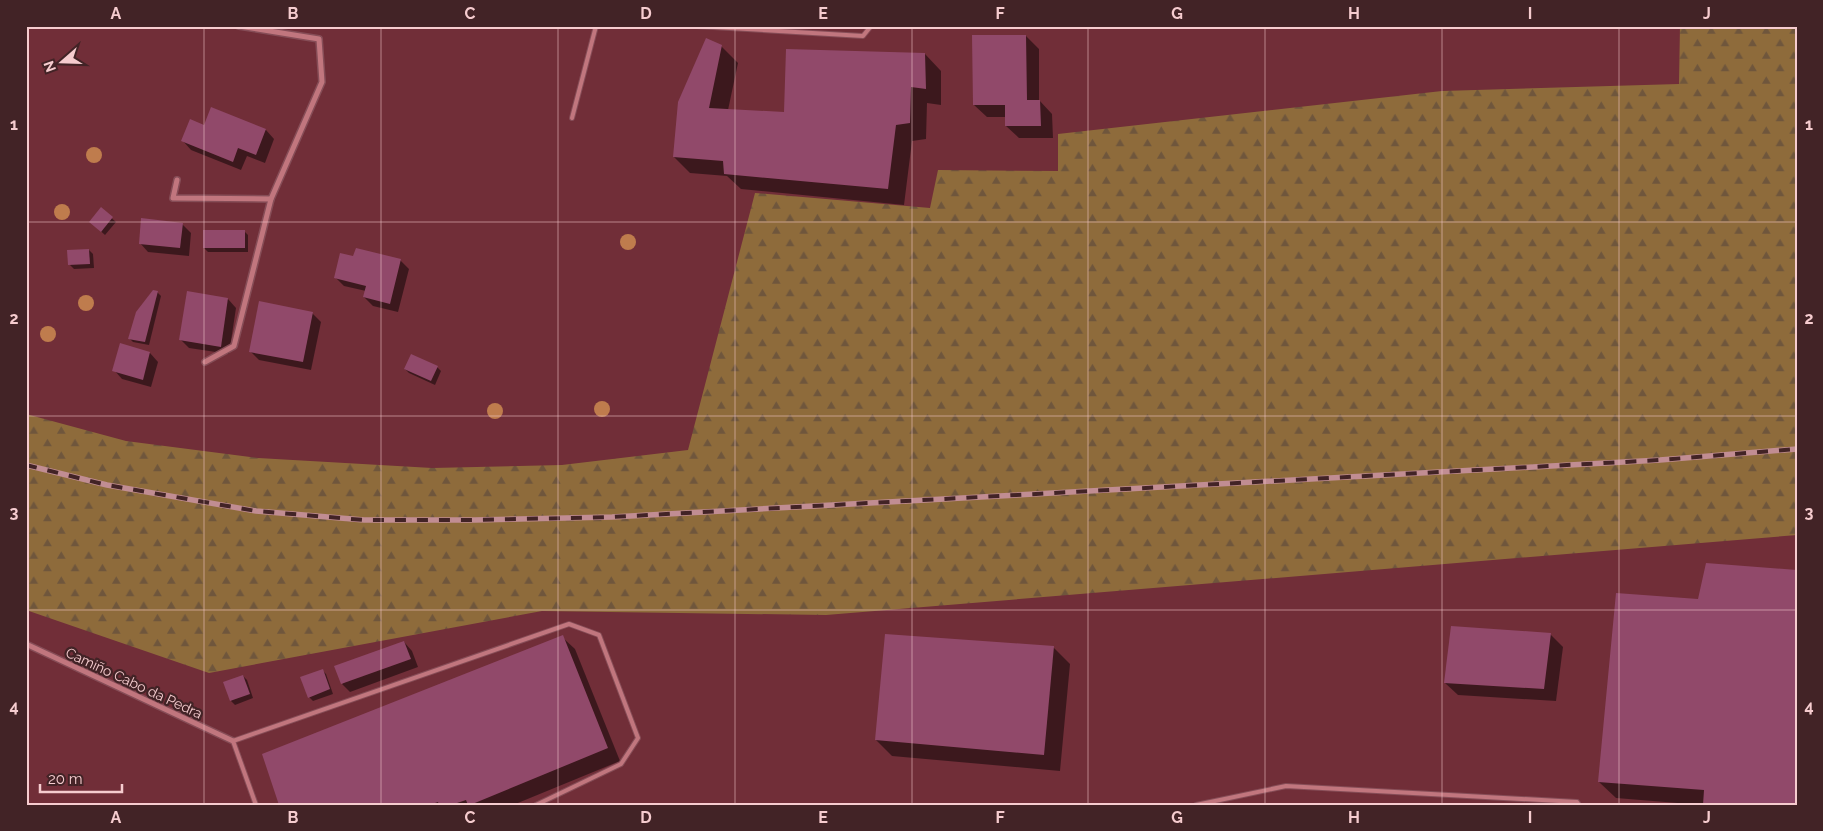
<svg xmlns="http://www.w3.org/2000/svg" width="1823" height="831" viewBox="0 0 1823 831" font-family="Raleway,sans-serif">
<defs>
<pattern id="forest-firs" width="22" height="20" patternUnits="userSpaceOnUse" patternTransform="scale(1.25)"><rect width="22" height="20" fill="#8e6b3b"/><path d="M5 1l3.5 6h-7zM16 11l3.5 6h-7z" fill="#6f563c"/></pattern>
</defs>
<rect width="100%" height="100%" fill="#712e38"/>
<polygon fill="url(#forest-firs)" points="1680,26 1797,26 1797,535 826,615 542,611 209,673 26,610 26,414 126,441 258,458 432,468 562,465 688,450 755,193 930,208 938,170 1058,171 1058,134 1442,91 1679,84"/>
<g fill="#0007">
<polygon points="1026,36 1039,49 1039,100 1052,114 1053,138 1019,138 1006,126 1006,117 987,117 974,105"/>
<polygon points="721,46 738,63 728,110 785,114 925,54 941,71 941,105 927,103 926,139 912,141 904,205 741,189 727,176 690,173 674,157"/>
<polygon points="212,108 266,130 274,139 265,163 247,156 241,170 191,150 183,141 205,127"/>
<polygon points="101,209 116,222 105,235 95,226"/>
<polygon points="182,224 191,233 189,256 148,252 140,243"/>
<polygon points="244,231 248,235 248,252 208,252 204,248"/>
<polygon points="89,250 93,254 94,268 74,269 70,265"/>
<polygon points="354,258 400,260 409,269 398,312 373,306 364,297 366,291 344,286 335,277"/>
<polygon points="157,292 161,296 149,345 133,342 129,338"/>
<polygon points="228,299 236,308 229,354 189,348 181,340"/>
<polygon points="312,313 321,322 311,370 259,360 250,351"/>
<polygon points="121,345 150,353 158,362 151,387 122,379 114,370"/>
<polygon points="437,367 441,371 435,385 409,373 405,369"/>
<polygon points="1699,600 1797,805 1702,805 1616,798 1599,782"/>
<polygon points="1550,634 1563,647 1556,701 1458,695 1445,683"/>
<polygon points="887,636 1054,648 1070,664 1060,771 892,756 876,740"/>
<polygon points="562,637 575,649 620,761 513,805 281,805"/>
<polygon points="404,642 412,651 418,667 350,692 342,684"/>
<polygon points="322,670 326,674 333,694 313,701 309,697"/>
<polygon points="243,676 247,680 253,698 235,705 231,701"/>
</g>
<g fill="#91496a">
<polygon points="972,35 1026,35 1027,100 1040,100 1041,126 1005,126 1005,105 973,105"/>
<polygon points="706,38 722,45 709,108 784,112 786,49 925,53 926,89 911,87 910,123 896,125 888,189 724,174 723,161 673,157 678,102"/>
<polygon points="211,107 266,129 256,155 238,148 233,162 181,141 190,119 204,125"/>
<polygon points="101,207 113,217 101,232 89,222"/>
<polygon points="141,218 183,223 180,248 139,244"/>
<rect x="203" y="230" width="42" height="18"/>
<polygon points="356,248 401,259 390,304 363,297 366,286 334,278 340,253 353,256"/>
<polygon points="89,249 90,264 68,265 67,250"/>
<polygon points="153,290 158,291 145,342 128,339 136,312"/>
<polygon points="187,291 228,298 221,347 179,340"/>
<polygon points="259,301 313,312 303,362 249,352"/>
<polygon points="120,343 150,352 143,380 112,371"/>
<polygon points="411,354 438,366 431,381 404,369"/>
<polygon points="1706,563 1797,570 1797,805 1703,805 1704,790 1598,782 1616,593 1698,599"/>
<polygon points="1451,626 1551,633 1544,689 1444,683"/>
<polygon points="885,634 1054,646 1044,755 875,740"/>
<polygon points="563,635 608,748 470,805 468,805 466,800 451,805 439,805 438,802 429,805 279,805 262,754"/>
<polygon points="404,641 411,659 341,684 334,666"/>
<polygon points="323,669 330,689 308,698 300,677"/>
<polygon points="243,675 250,694 230,701 223,682"/>
</g>
<g fill="none" stroke-linecap="round" stroke-linejoin="round">
<g stroke="#864d57" stroke-width="6">
<g id="service">
<polyline points="696,26 863,36 871,26"/>
<polyline points="572,118 596,26"/>
<polyline points="256,805 233,741 569,624 599,635 638,738 621,764 536,805"/>
<polyline points="1196,805 1286,786 1577,802 1579,805"/>
</g>
</g>
<g stroke="#864d57" stroke-width="8">
<g id="minor">
<polyline points="177,180 173,198 271,199"/>
<polyline points="205,362 234,346 271,199 322,82 319,39 239,26"/>
<polyline points="26,644 233,741"/>
</g>
</g>
<use href="#service" stroke="#c1767e" stroke-width="4"/>
<use href="#minor" stroke="#c1767e" stroke-width="5"/>
<g stroke="#c18d93" stroke-width="5.5">
<polyline id="rail" points="26,465 107,485 256,511 364,520 475,520 612,517 1660,460 1797,449"/>
</g>
<use href="#rail" stroke="#422326" stroke-width="4" stroke-dasharray="11" stroke-linecap="butt"/>
</g>
<g fill="#bf7c4d">
<circle cx="94" cy="155" r="8"/>
<circle cx="62" cy="212" r="8"/>
<circle cx="628" cy="242" r="8"/>
<circle cx="86" cy="303" r="8"/>
<circle cx="48" cy="334" r="8"/>
<circle cx="602" cy="409" r="8"/>
<circle cx="495" cy="411" r="8"/>
</g>
<path fill="none" stroke="#f6cccf" stroke-width="1" stroke-opacity="0.55" d="M204 26V805M381 26V805M558 26V805M735 26V805M912 26V805M1088 26V805M1265 26V805M1442 26V805M1619 26V805M26 222H1797M26 416H1797M26 610H1797"/>
<g text-anchor="middle" stroke-width="4.5" stroke-linejoin="round" paint-order="stroke">
<g font-size="14" fill="#f6cccf" stroke="#422326">
<text transform="translate(134 683) rotate(25)" y="5">Camiño Cabo da Pedra</text>
</g>
</g>
<rect width="1823" height="831" fill="none" stroke="#422326" stroke-width="55"/>
<g transform="translate(62 62) rotate(250)" stroke="#422326" stroke-width="4" paint-order="stroke">
<path d="M0-4L9 19L0 12L-9 19Z" fill="#f6cccf"/>
<text y="-8" font-size="14" font-weight="bold" text-anchor="middle" fill="#f6cccf">N</text>
</g>
<path d="M40 784v8h82v-8" fill="none" stroke="#f6cccf" stroke-width="2.5"/>
<text x="48" y="784" font-size="15" fill="#f6cccf" stroke="#422326" stroke-width="4" paint-order="stroke">20 m</text>
<rect x="28" y="28" width="1768" height="776" fill="none" stroke="#f6cccf" stroke-width="2"/>
<g font-size="16" text-anchor="middle" font-weight="bold" fill="#f6cccf">
<text x="116" y="19">A</text>
<text x="293" y="19">B</text>
<text x="470" y="19">C</text>
<text x="646" y="19">D</text>
<text x="823" y="19">E</text>
<text x="1000" y="19">F</text>
<text x="1177" y="19">G</text>
<text x="1354" y="19">H</text>
<text x="1530" y="19">I</text>
<text x="1707" y="19">J</text>
<text x="14" y="130">1</text>
<text x="1809" y="130">1</text>
<text x="14" y="324">2</text>
<text x="1809" y="324">2</text>
<text x="14" y="518">3</text>
<text x="1809" y="518">3</text>
<text x="14" y="712">4</text>
<text x="1809" y="712">4</text>
<text x="116" y="823">A</text>
<text x="293" y="823">B</text>
<text x="470" y="823">C</text>
<text x="646" y="823">D</text>
<text x="823" y="823">E</text>
<text x="1000" y="823">F</text>
<text x="1177" y="823">G</text>
<text x="1354" y="823">H</text>
<text x="1530" y="823">I</text>
<text x="1707" y="823">J</text>
</g>
</svg>
